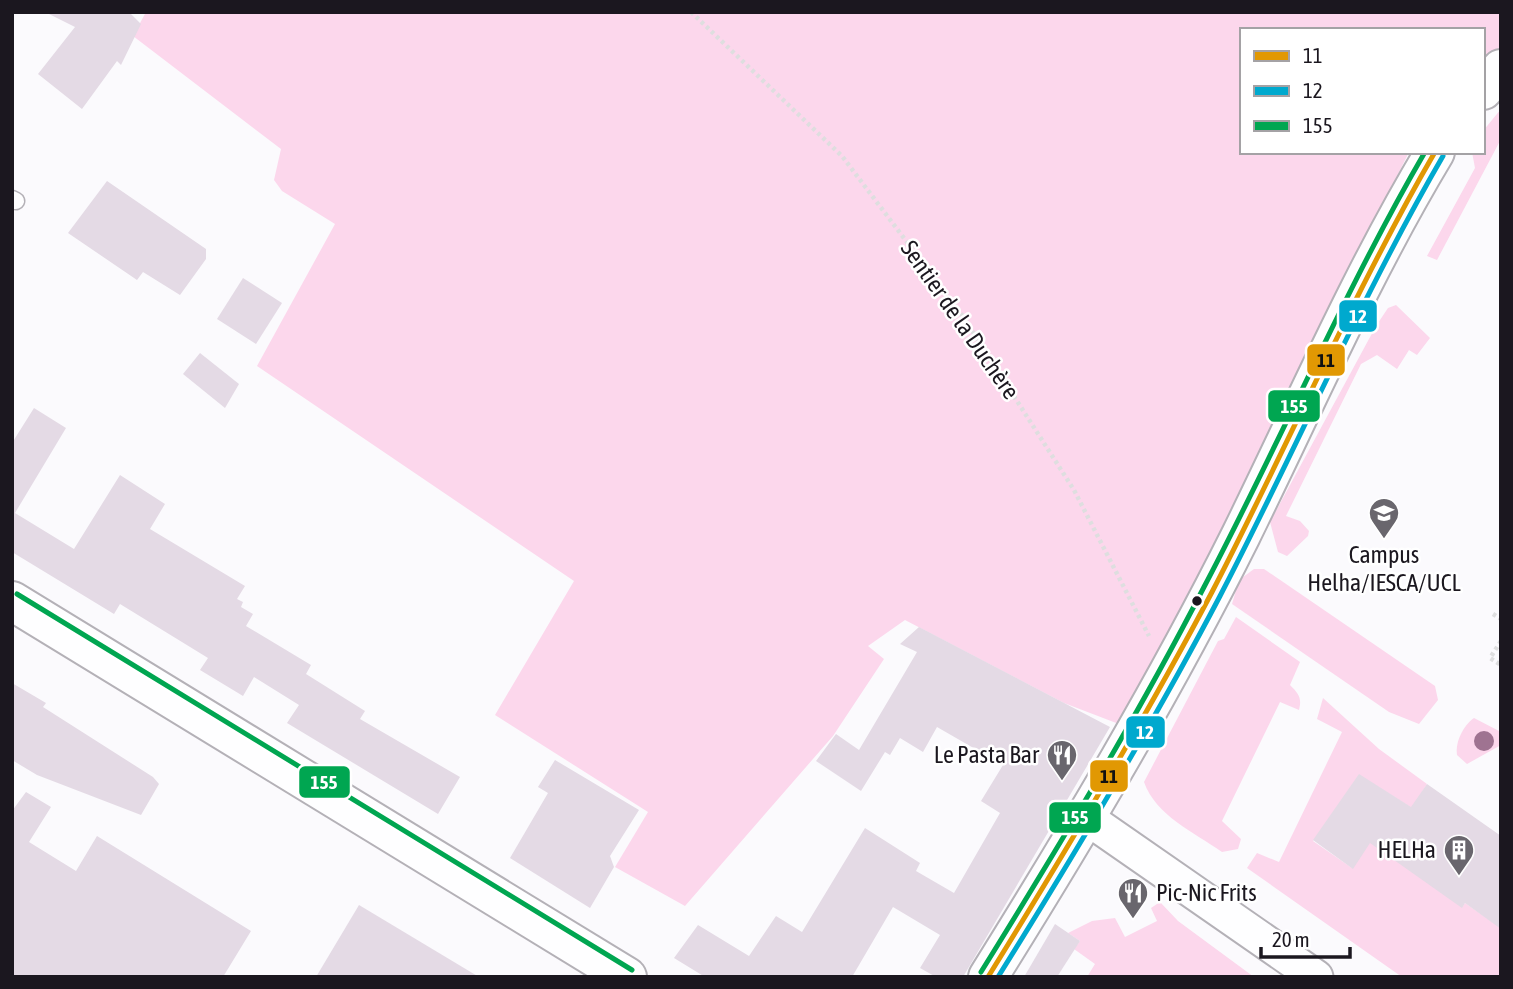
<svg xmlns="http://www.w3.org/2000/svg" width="1513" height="989" viewBox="0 0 1513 989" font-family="'Asap Condensed',sans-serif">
<rect width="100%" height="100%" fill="#fbfafd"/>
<g fill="#fcd7ec">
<polygon points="146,12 1501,12 1501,51 1483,63 1483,30 1242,30 1242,152 1409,152 1124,726 1064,703 905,620 868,646 884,659 833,736 685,906 615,867 648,812 495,715 574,581 257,366 335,224 282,191 274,180 281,149 133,36"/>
<polygon points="1501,109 1501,139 1437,260 1427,256 1475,168 1472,152 1483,152 1483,131"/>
<polygon points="1396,305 1430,338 1417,355 1409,350 1397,369 1377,355 1361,364 1286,516 1300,521 1309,531 1308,536 1287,556 1278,552 1270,522 1376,326 1388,308"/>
<polygon points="1254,569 1264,569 1435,686 1438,700 1419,724 1389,712 1232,604 1239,580"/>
<path d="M1236 617 1300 662 1290 685C1299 694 1302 698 1299 710L1280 702 1222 821 1241 839 1238 849 1222 852C1194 832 1156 816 1144 782L1218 641 1224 639Z"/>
<polygon points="1323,698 1379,749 1427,784 1412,808 1359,775 1313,841 1352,868 1372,839 1462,907 1465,903 1501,928 1501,977 1402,977 1247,868 1257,853 1279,862 1342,732 1317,719"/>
<path d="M1474 718 1501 732V745L1467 764 1457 755C1455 742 1463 726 1474 718Z"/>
<polygon points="1160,902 1178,921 1254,977 1087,977 1095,964 1074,949 1080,941 1068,933 1092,921 1115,918 1125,937 1157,921 1151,908"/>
</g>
<g fill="#e4dae5">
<polygon points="45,12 129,12 141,24 121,65 117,61 82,109 38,74 75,27"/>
<polygon points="107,181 206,249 206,259 180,295 143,272 137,280 68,233"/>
<polygon points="243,278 282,303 256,344 217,319"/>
<polygon points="200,353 239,384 225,408 183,374"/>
<polygon points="34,408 66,428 15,513 74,549 120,475 165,504 150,529 245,586 237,599 243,602 241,607 253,614 246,626 311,665 306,674 365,711 360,719 460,777 438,814 287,723 299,705 254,677 243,696 200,670 208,658 120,604 114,614 12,552 12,443"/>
<polygon points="919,627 1110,727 963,977 936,977 920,968 940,935 893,907 852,977 705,977 674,958 698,925 749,956 776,916 802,932 865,828 920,863 916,871 954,893 1000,813 981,801 1003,765 937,727 923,752 900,738 890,755 885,752 861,791 816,761 836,734 859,750 917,652 900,644"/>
<polygon points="12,683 46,703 43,707 153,777 159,784 141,815 37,775 12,760"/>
<polygon points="555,760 639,810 610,856 614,867 590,908 510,858 548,793 538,787"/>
<polygon points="1359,774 1411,807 1427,784 1501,836 1501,929 1465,903 1462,908 1370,843 1353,869 1313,840"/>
<polygon points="26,792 51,807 29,842 76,871 97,836 251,931 223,977 12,977 12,811"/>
<polygon points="359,905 479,977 316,977"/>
<polygon points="1055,924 1080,941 1057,977 1024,977"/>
</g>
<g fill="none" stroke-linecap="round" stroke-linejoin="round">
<g stroke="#b4b1b7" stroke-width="19">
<polyline id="lane" points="12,199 16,201"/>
</g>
<g stroke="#b4b1b7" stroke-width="37">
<polyline id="street" points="1087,818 1316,977"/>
</g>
<g stroke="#b4b1b7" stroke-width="42">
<g id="secondary">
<polyline points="1483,90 1501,69"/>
<polyline points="12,601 627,977"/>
<path d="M988 977C1078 833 1165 687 1241 535 1304 407 1361 275 1435 152"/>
</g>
</g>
<g stroke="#dededf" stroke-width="4.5" stroke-dasharray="3.5 3.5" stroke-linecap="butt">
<polyline points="691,12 842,156 962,315 1074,490 1149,636"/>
<polyline points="1493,614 1501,619"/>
<polyline points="1501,641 1490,658 1501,665"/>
</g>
<use href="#lane" stroke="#fefeff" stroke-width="16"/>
<use href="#street" stroke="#fefeff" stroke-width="33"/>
<use href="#secondary" stroke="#fefeff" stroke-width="38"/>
<g stroke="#fff" stroke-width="10">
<path id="bus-1" d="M988 977C1066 851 1143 723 1212 592 1288 446 1352 295 1435 152"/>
</g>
<g stroke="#fff" stroke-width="10">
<path id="bus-2" d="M998 977C1076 852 1152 726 1220 596 1296 450 1360 299 1443 156"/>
</g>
<g stroke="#fff" stroke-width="10">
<g id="bus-3">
<polyline points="17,594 632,970"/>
<path d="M981 972C1059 846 1136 719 1204 587 1280 443 1343 293 1425 152"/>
</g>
</g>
<use href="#bus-1" stroke="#e19803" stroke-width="5"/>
<use href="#bus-2" stroke="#00a9ce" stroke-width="5"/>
<use href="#bus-3" stroke="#00a651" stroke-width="5"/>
</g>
<circle fill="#9f7391" cx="1484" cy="741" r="10"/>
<defs>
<g id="university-pin" transform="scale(1.575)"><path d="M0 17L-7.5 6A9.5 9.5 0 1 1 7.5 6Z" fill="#69666d" stroke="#fff"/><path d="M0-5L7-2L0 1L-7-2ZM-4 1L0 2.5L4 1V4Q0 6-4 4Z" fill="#fff"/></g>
<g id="restaurant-pin" transform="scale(1.575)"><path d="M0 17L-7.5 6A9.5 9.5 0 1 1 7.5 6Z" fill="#69666d" stroke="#fff"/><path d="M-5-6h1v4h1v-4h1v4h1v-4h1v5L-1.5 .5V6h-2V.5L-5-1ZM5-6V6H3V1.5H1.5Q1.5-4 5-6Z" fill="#fff"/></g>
<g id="building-pin" transform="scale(1.575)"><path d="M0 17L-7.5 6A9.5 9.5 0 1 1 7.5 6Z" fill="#69666d" stroke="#fff"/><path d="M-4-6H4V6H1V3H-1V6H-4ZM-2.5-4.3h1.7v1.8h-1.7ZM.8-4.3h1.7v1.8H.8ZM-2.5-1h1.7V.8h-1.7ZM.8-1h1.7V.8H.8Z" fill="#fff"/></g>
</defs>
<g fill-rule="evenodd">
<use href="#university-pin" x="1384" y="513"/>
<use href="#restaurant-pin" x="1062" y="755"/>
<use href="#building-pin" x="1459" y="850"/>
<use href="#restaurant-pin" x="1133" y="893"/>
</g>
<circle fill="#1b171f" stroke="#fff" stroke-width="2.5" cx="1197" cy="601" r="6"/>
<g text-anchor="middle" stroke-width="5" stroke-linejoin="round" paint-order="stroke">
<g font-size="24" fill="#1b171f" stroke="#fff">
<text transform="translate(960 320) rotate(55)" y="8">Sentier de la Duchère</text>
</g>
<g font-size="24" fill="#1b171f" stroke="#fff" text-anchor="end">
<text x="1384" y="563" text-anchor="middle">Campus<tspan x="1384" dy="28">Helha/IESCA/UCL</tspan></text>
<text x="1039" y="763">Le Pasta Bar</text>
<text x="1436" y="858">HELHa</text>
<text x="1156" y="901" text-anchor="start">Pic-Nic Frits</text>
</g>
</g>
<g stroke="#fff" stroke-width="2.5">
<rect x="1338" y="299" width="40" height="34" rx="7" fill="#00a9ce"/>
<rect x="1306" y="343" width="40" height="34" rx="7" fill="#e19803"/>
<rect x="1267" y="389" width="54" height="34" rx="7" fill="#00a651"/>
<rect x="1125" y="715" width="41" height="34" rx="7" fill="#00a9ce"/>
<rect x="1089" y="759" width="40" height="34" rx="7" fill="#e19803"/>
<rect x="298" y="765" width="53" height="34" rx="7" fill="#00a651"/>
<rect x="1048" y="801" width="54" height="33" rx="7" fill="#00a651"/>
</g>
<g font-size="19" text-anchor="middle" font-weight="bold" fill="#fff">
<text x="1358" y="323">12</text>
<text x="1294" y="413">155</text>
<text x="1145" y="739">12</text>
<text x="324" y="789">155</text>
<text x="1075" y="824">155</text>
</g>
<g font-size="19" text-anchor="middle" font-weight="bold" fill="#111">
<text x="1326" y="367">11</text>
<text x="1109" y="783">11</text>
</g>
<rect width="1513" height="989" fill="none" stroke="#1b171f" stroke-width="28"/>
<rect x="1240" y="28" width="245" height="126" fill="#ffffff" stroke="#a4a2a5" stroke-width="2"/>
<rect x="1254" y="51" width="35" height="10" fill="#e19803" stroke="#a4a2a5" stroke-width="2"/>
<text x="1303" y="63" font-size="21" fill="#1b171f">11</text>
<rect x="1254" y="86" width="35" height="10" fill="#00a9ce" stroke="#a4a2a5" stroke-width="2"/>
<text x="1303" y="98" font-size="21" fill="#1b171f">12</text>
<rect x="1254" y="121" width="35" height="10" fill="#00a651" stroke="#a4a2a5" stroke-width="2"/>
<text x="1303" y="133" font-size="21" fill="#1b171f">155</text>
<path d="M1261 947v10h89v-10" fill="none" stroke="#1b171f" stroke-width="3.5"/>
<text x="1272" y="947" font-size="21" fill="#1b171f" stroke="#ffffff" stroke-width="5" paint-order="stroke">20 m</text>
</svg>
